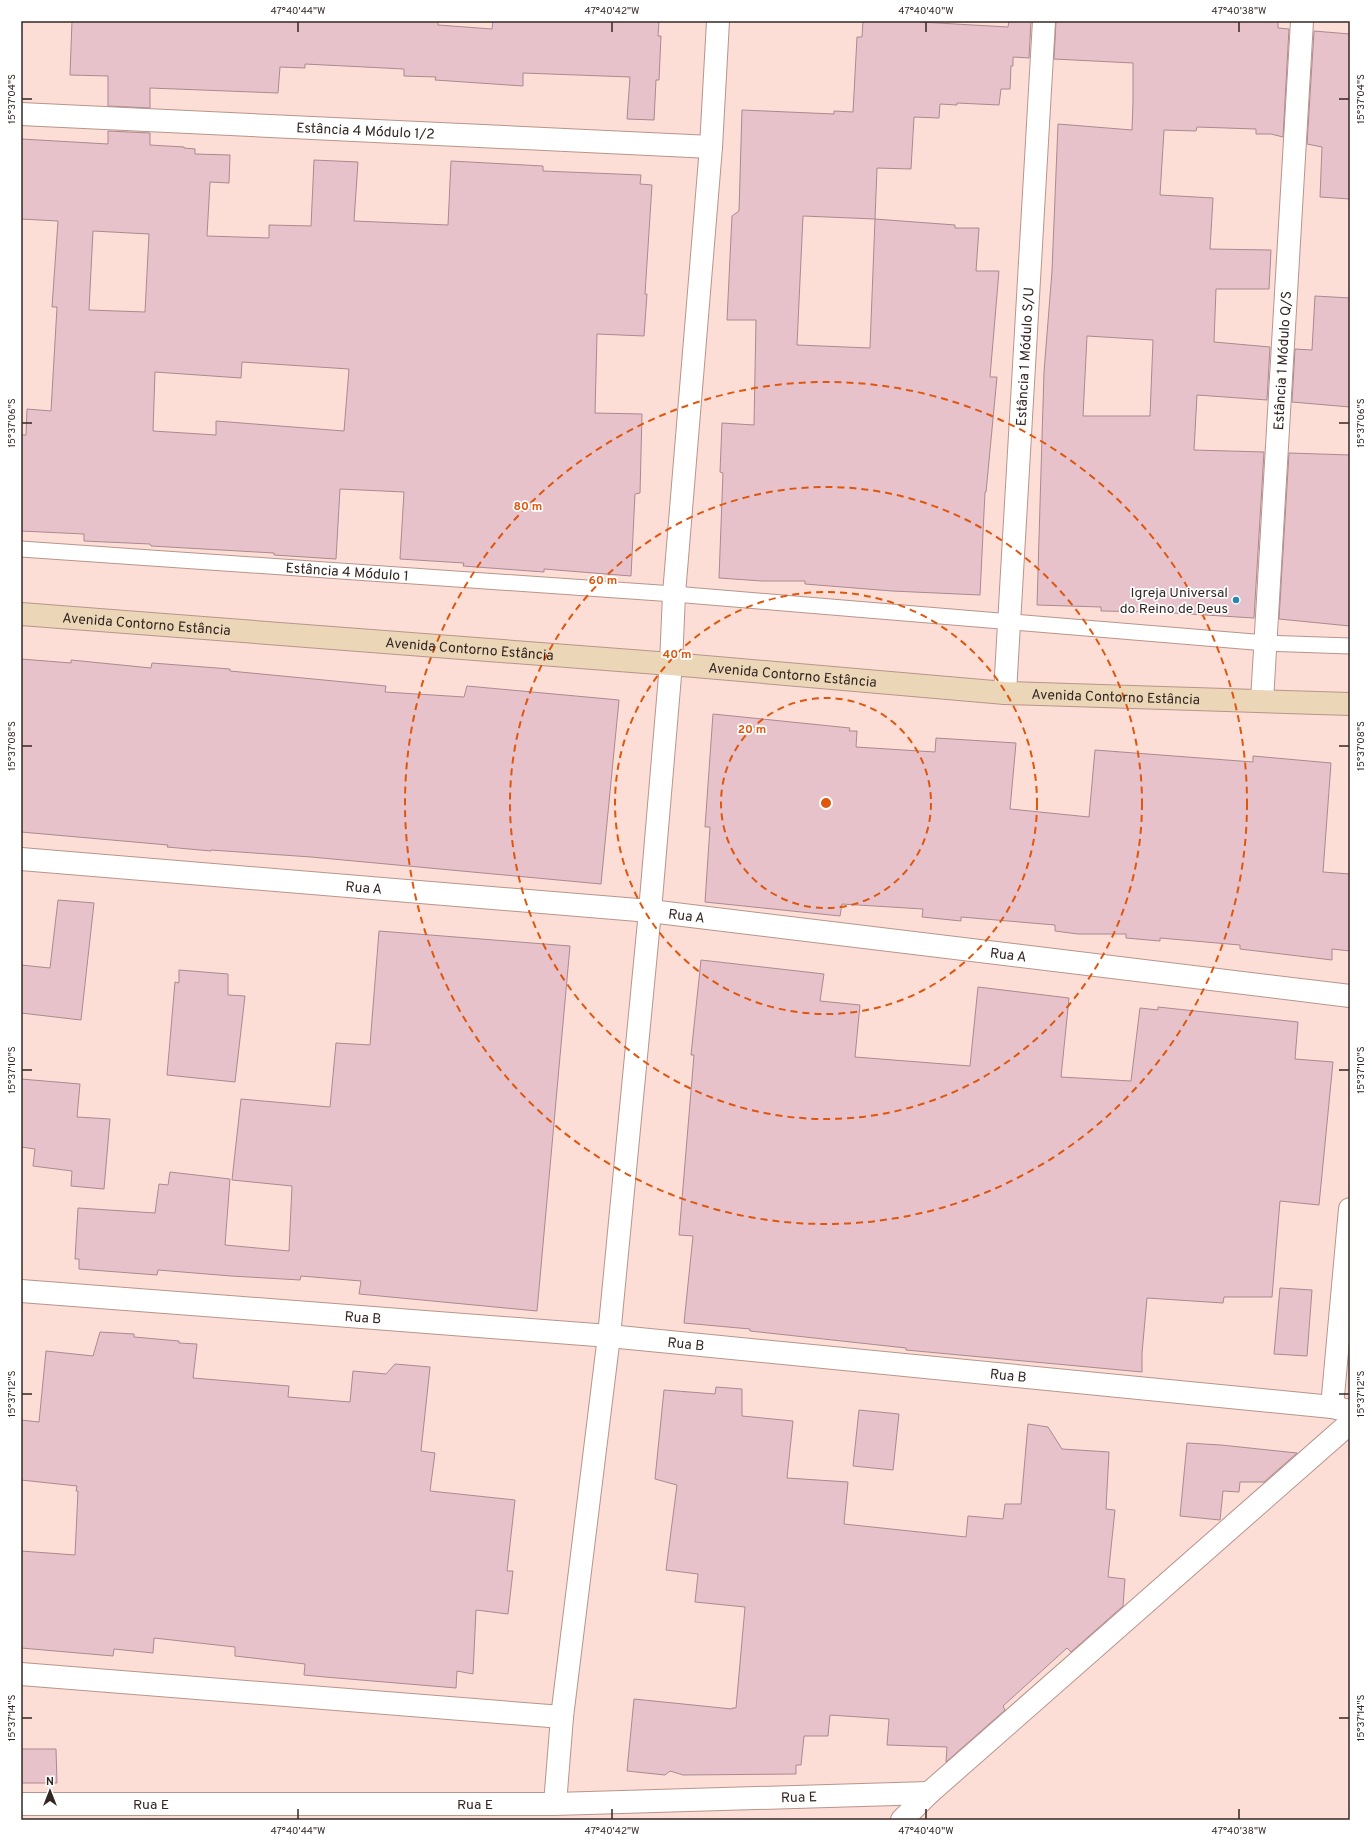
<svg xmlns="http://www.w3.org/2000/svg" width="1371" height="1841" viewBox="0 0 1371 1841" font-family="Overpass,sans-serif">
<rect width="100%" height="100%" fill="#fcded6"/>
<g fill="#e7c2ca" stroke="#ab8990" fill-rule="evenodd">
<polygon points="72,21 438,21 438,25 492,29 493,21 659,21 658,36 661,36 659,80 656,80 654,120 627,119 630,77 523,73 523,86 435,80 436,77 404,76 404,69 305,64 305,68 280,67 278,93 150,88 150,108 108,106 108,76 70,75"/>
<path d="M863 21H921L920 22 1008 27 1009 21H1031L1029 58 1013 57V66H1011L1010 89H1001L999 105 957 103V105L940 104 939 118 914 117 911 169 877 168 875 219 955 225V228H979L976 271H999L990 377H997L986 492H985L980 595 892 591 805 584V581H762L719 578 723 473 720 472 722 423 754 425 756 320H727L732 216 739 211 742 110 834 114V111L853 112 857 37H862ZM803 216 875 219 870 348 797 345Z"/>
<path d="M1056 21H1278V28L1289 29 1283 137 1271 134H1256V129L1197 127 1196 131 1164 130 1160 195 1213 198 1210 249 1271 250 1269 289H1216L1214 342 1270 347 1267 400 1197 395 1194 450 1264 452 1254 618 1157 612 1101 611V607L1037 605 1044 372 1052 271 1058 124 1132 130 1133 102V63L1054 59ZM1087 336 1153 340 1150 416H1083Z"/>
<polygon points="1314,31 1350,34 1350,199 1320,197 1322,147 1307,144"/>
<path d="M108 131 150 133V145L184 147V148L195 149V154L230 155 229 183 210 182 207 236 269 238V225L311 226 314 160 358 162 354 221 448 225 451 161 543 166V171L641 175 640 184 652 185 645 294H647L644 336 597 334 595 413 642 414 640 493 635 494 631 576 544 569V572L463 566 464 563 400 559 404 492 340 489 336 559 274 555V553L151 546 150 544 84 541V534L21 531V435H26L27 409 51 411 57 307H52L58 221 21 219V139L108 144ZM93 231 149 234 145 312 89 310ZM242 362 349 369 344 431 216 421V435L153 431 155 372 241 378Z"/>
<polygon points="1315,296 1350,298 1350,407 1292,402 1295,349 1312,350"/>
<polygon points="1289,453 1350,455 1350,626 1279,619"/>
<polygon points="21,659 71,663 71,660 151,668 152,663 230,669 230,671 386,686 385,692 464,697 467,686 619,700 601,884 311,857 211,850 211,851 167,847 168,845 21,832"/>
<polygon points="713,714 850,728 849,731 857,731 856,747 935,752 936,738 1016,743 1010,809 1089,817 1095,750 1253,762 1253,756 1331,763 1323,872 1350,874 1350,951 1332,949 1332,960 1240,949 1240,945 1160,938 1160,941 1126,938 1126,934 1078,934 1055,931 1055,925 961,917 961,921 922,917 923,909 842,904 840,916 705,902 710,827 705,827"/>
<polygon points="58,900 94,903 81,1020 21,1013 21,965 50,968"/>
<polygon points="379,931 570,946 537,1311 359,1294 361,1281 301,1276 300,1280 231,1276 158,1270 157,1275 79,1269 79,1259 75,1259 78,1208 155,1213 159,1184 168,1185 170,1172 230,1179 225,1245 289,1251 292,1186 232,1180 241,1099 330,1107 336,1043 370,1045"/>
<polygon points="701,960 824,974 820,1001 860,1005 855,1057 970,1066 978,987 1069,998 1061,1077 1131,1081 1140,1008 1158,1010 1158,1007 1298,1022 1295,1059 1333,1062 1319,1205 1280,1201 1272,1297 1224,1297 1223,1303 1147,1298 1142,1353 1142,1372 906,1350 906,1348 750,1331 750,1329 684,1323 693,1236 679,1235 694,1055 691,1055"/>
<polygon points="179,970 228,974 228,995 245,996 235,1082 167,1075 175,982 179,983"/>
<polygon points="21,1079 80,1084 77,1117 110,1119 104,1189 71,1186 72,1171 33,1166 35,1149 21,1147"/>
<polygon points="1280,1288 1312,1290 1307,1356 1274,1354"/>
<polygon points="100,1332 134,1334 134,1337 179,1341 179,1343 197,1344 193,1378 289,1386 288,1397 350,1402 353,1371 386,1374 395,1364 430,1367 421,1451 435,1453 430,1491 515,1500 507,1571 513,1571 508,1614 476,1610 473,1674 457,1671 456,1688 325,1677 304,1675 305,1664 235,1656 235,1647 154,1638 153,1653 114,1649 113,1656 21,1648 21,1551 75,1555 78,1491 76,1491 77,1486 21,1480 21,1420 39,1422 46,1351 93,1356"/>
<polygon points="716,1387 742,1389 742,1416 793,1421 787,1478 848,1482 844,1524 966,1537 968,1516 1003,1519 1005,1504 1021,1504 1028,1424 1048,1427 1062,1449 1109,1452 1106,1509 1115,1510 1108,1577 1125,1579 1123,1606 1071,1652 1067,1648 1003,1706 1005,1710 946,1762 947,1747 887,1745 889,1719 830,1715 828,1736 804,1736 801,1765 796,1765 796,1774 683,1775 670,1771 665,1775 627,1771 634,1699 732,1709 732,1708 736,1708 745,1607 695,1602 698,1574 666,1570 677,1485 655,1479 664,1390 715,1394"/>
<polygon points="859,1410 899,1414 893,1470 853,1466"/>
<polygon points="1187,1443 1221,1445 1297,1453 1264,1482 1240,1482 1239,1492 1223,1491 1220,1520 1180,1516"/>
<polygon points="21,1749 56,1749 57,1783 21,1783"/>
</g>
<g fill="none" stroke-linecap="round" stroke-linejoin="round">
<g stroke="#b7958b" stroke-width="17">
<g id="lane">
<path id="s1" d="M21 549 674 594 1266 643 1350 646"/>
</g>
</g>
<g stroke="#b7958b" stroke-width="24">
<g id="street">
<path id="s2" d="M21 114 711 147"/>
<path id="s3" d="M1005 693 1044 21"/>
<path id="s4" d="M1262 701 1302 21"/>
<path id="s5" d="M21 859 650 911 1350 996"/>
<path id="s6" d="M21 1291 609 1336 1332 1407 1350 1411"/>
<polyline points="1332,1407 1350,1209"/>
<polyline points="21,1674 562,1717"/>
<path id="s7" d="M21 1804H555L929 1793"/>
<polyline points="555,1804 562,1717 609,1336 650,911 671,664 674,594 711,147 718,21"/>
<polyline points="902,1820 929,1793 1350,1423"/>
</g>
</g>
<g stroke="#b7958b" stroke-width="24">
<g id="secondary">
<path id="s8" d="M21 614 671 664 1005 693 1350 704"/>
</g>
</g>
<use href="#lane" stroke="#fff" stroke-width="15"/>
<use href="#street" stroke="#fff" stroke-width="22"/>
<use href="#secondary" stroke="#ebd6b7" stroke-width="22"/>
</g>
<path fill="none" stroke="#342723" stroke-width="1.5" d="M298 22V32M612 22V32M926 22V32M1239 22V32M22 99H32M1339 99H1349M22 423H32M1339 423H1349M22 746H32M1339 746H1349M22 1070H32M1339 1070H1349M22 1394H32M1339 1394H1349M22 1718H32M1339 1718H1349M298 1809V1819M612 1809V1819M926 1809V1819M1239 1809V1819"/>
<g fill="none" stroke="#df560d" stroke-width="2" stroke-dasharray="7 5">
<circle cx="826" cy="803" r="105"/>
<circle cx="826" cy="803" r="211"/>
<circle cx="826" cy="803" r="316"/>
<circle cx="826" cy="803" r="421"/>
</g>
<circle fill="#2488b2" stroke="#fff" stroke-width="1.5" cx="1236" cy="600" r="4"/>
<g text-anchor="middle" stroke-width="3.5" stroke-linejoin="round" paint-order="stroke">
<g font-size="14" fill="#342723" stroke="#fff">
<text dy="5" stroke="none"><textPath href="#s2" startOffset="345">Estância 4 Módulo 1/2</textPath></text>
<text dy="5" stroke="none"><textPath href="#s3" startOffset="337">Estância 1 Módulo S/U</textPath></text>
<text dy="5" stroke="none"><textPath href="#s4" startOffset="341">Estância 1 Módulo Q/S</textPath></text>
<text dy="5" stroke="none"><textPath href="#s1" startOffset="327">Estância 4 Módulo 1</textPath></text>
<text dy="5" stroke="none"><textPath href="#s8" startOffset="126">Avenida Contorno Estância</textPath></text>
<text dy="5" stroke="none"><textPath href="#s8" startOffset="450">Avenida Contorno Estância</textPath></text>
<text dy="5" stroke="none"><textPath href="#s8" startOffset="774">Avenida Contorno Estância</textPath></text>
<text dy="5" stroke="none"><textPath href="#s8" startOffset="1098">Avenida Contorno Estância</textPath></text>
<text dy="5" stroke="none"><textPath href="#s5" startOffset="344">Rua A</textPath></text>
<text dy="5" stroke="none"><textPath href="#s5" startOffset="668">Rua A</textPath></text>
<text dy="5" stroke="none"><textPath href="#s5" startOffset="992">Rua A</textPath></text>
<text dy="5" stroke="none"><textPath href="#s6" startOffset="343">Rua B</textPath></text>
<text dy="5" stroke="none"><textPath href="#s6" startOffset="667">Rua B</textPath></text>
<text dy="5" stroke="none"><textPath href="#s6" startOffset="991">Rua B</textPath></text>
<text dy="5" stroke="none"><textPath href="#s7" startOffset="778">Rua E</textPath></text>
<text dy="5" stroke="none"><textPath href="#s7" startOffset="454">Rua E</textPath></text>
<text dy="5" stroke="none"><textPath href="#s7" startOffset="130">Rua E</textPath></text>
</g>
<g font-size="14" fill="#342723" stroke="#fff" text-anchor="end">
<text x="1228" y="597">Igreja Universal<tspan x="1228" dy="16">do Reino de Deus</tspan></text>
</g>
</g>
<circle cx="826" cy="803" r="6" fill="#df560d" stroke="#fff" stroke-width="2"/>
<g font-size="12" text-anchor="middle" font-weight="bold" fill="#df560d" stroke="#fff" stroke-width="3.5" stroke-linejoin="round" paint-order="stroke">
<text x="528" y="510">80 m</text>
<text x="603" y="584">60 m</text>
<text x="677" y="658">40 m</text>
<text x="752" y="733">20 m</text>
</g>
<rect width="1371" height="1841" fill="none" stroke="#ffffff" stroke-width="44"/>
<g transform="translate(50 1791)" stroke="#ffffff" stroke-width="3" paint-order="stroke">
<path d="M0-3L7 15L0 10L-7 15Z" fill="#342723"/>
<text y="-6" font-size="11" font-weight="bold" text-anchor="middle" fill="#342723">N</text>
</g>
<rect x="22" y="22" width="1327" height="1797" fill="none" stroke="#342723" stroke-width="1.5"/>
<g font-size="10" text-anchor="middle" fill="#342723">
<text x="298" y="14">47°40'44"W</text>
<text x="612" y="14">47°40'42"W</text>
<text x="926" y="14">47°40'40"W</text>
<text x="1239" y="14">47°40'38"W</text>
<text transform="translate(11 99) rotate(-90)" y="4">15°37'04"S</text>
<text transform="translate(1360 99) rotate(-90)" y="4">15°37'04"S</text>
<text transform="translate(11 423) rotate(-90)" y="4">15°37'06"S</text>
<text transform="translate(1360 423) rotate(-90)" y="4">15°37'06"S</text>
<text transform="translate(11 746) rotate(-90)" y="4">15°37'08"S</text>
<text transform="translate(1360 746) rotate(-90)" y="4">15°37'08"S</text>
<text transform="translate(11 1070) rotate(-90)" y="4">15°37'10"S</text>
<text transform="translate(1360 1070) rotate(-90)" y="4">15°37'10"S</text>
<text transform="translate(11 1394) rotate(-90)" y="4">15°37'12"S</text>
<text transform="translate(1360 1394) rotate(-90)" y="4">15°37'12"S</text>
<text transform="translate(11 1718) rotate(-90)" y="4">15°37'14"S</text>
<text transform="translate(1360 1718) rotate(-90)" y="4">15°37'14"S</text>
<text x="298" y="1834">47°40'44"W</text>
<text x="612" y="1834">47°40'42"W</text>
<text x="926" y="1834">47°40'40"W</text>
<text x="1239" y="1834">47°40'38"W</text>
</g>
</svg>
